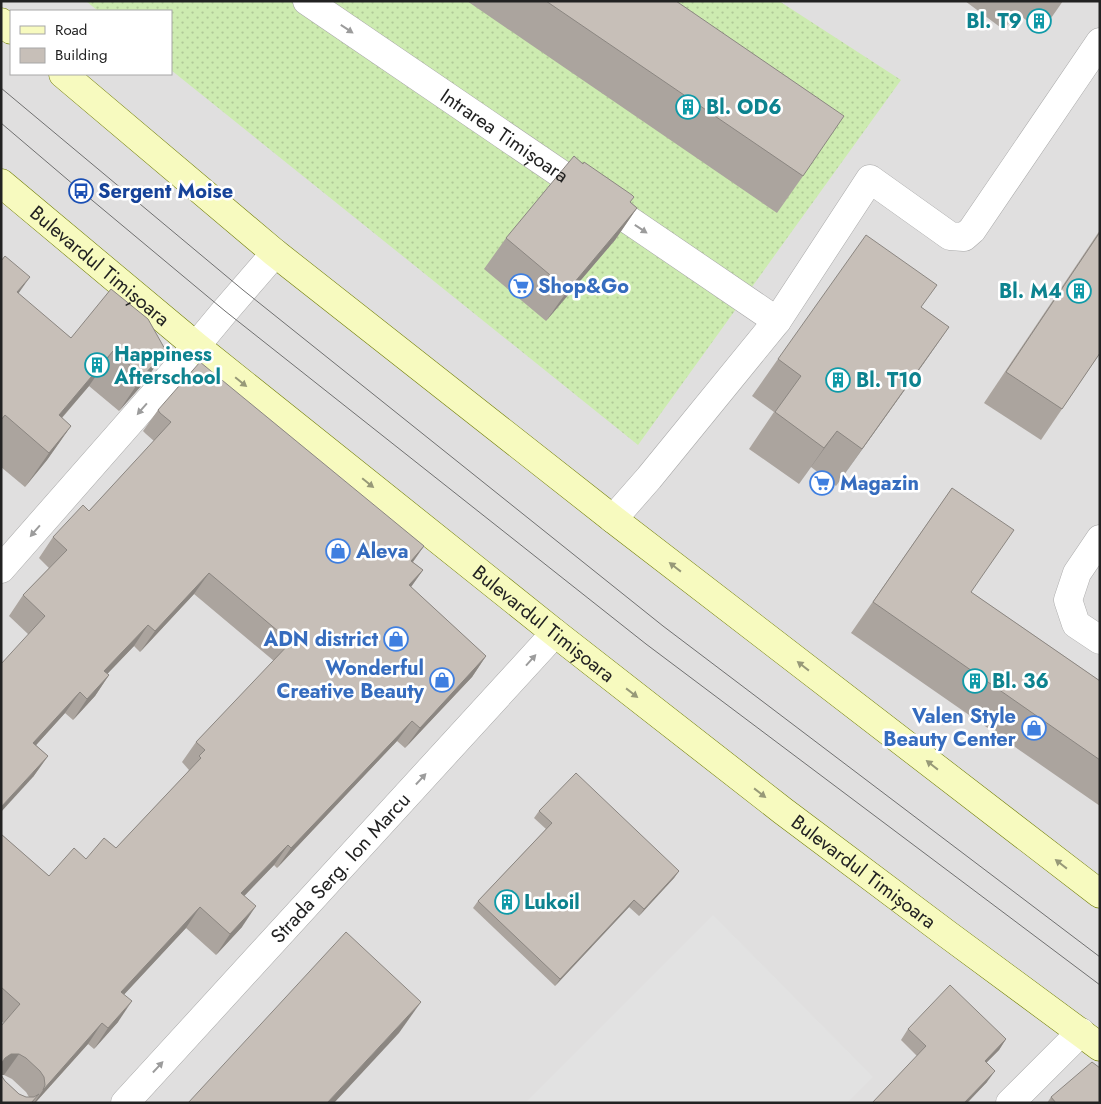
<svg xmlns="http://www.w3.org/2000/svg" width="1101" height="1104" viewBox="0 0 1101 1104" font-family="Jost,sans-serif">
<defs>
<pattern id="grass-dots" width="8" height="8" patternUnits="userSpaceOnUse" patternTransform="scale(1.25)"><rect width="8" height="8" fill="#cdebb0"/><path d="M2 2h.1M6 6h.1" fill="none" stroke="#b0c997" stroke-width="1.8" stroke-linecap="round"/></pattern>
</defs>
<rect width="100%" height="100%" fill="#f2efe9"/>
<path fill="#e0dfdf" fill-rule="evenodd" d="M1 1H1100V1103H1ZM11 11H171V74H11Z"/>
<polygon fill="url(#grass-dots)" points="86,1 779,1 901,80 638,445 171,70 171,11 98,11"/>
<polygon fill="#e2e2e2" points="713,915 873,1077 847,1103 525,1103"/>
<g fill="none" stroke-linecap="round" stroke-linejoin="round">
<g stroke="#a9a9a9" stroke-width="29">
<g id="street">
<path id="s1" d="M307 1 777 321"/>
<polyline points="613,519 649,478 777,321 870,179 950,236 964,237 972,230 1100,42"/>
<polyline points="1100,539 1077,573 1068,600 1076,624 1100,640"/>
<polyline points="1,569 181,364 225,311 275,253"/>
<path id="s2" d="M125 1103 555 633"/>
<polyline points="1010,1103 1081,1032"/>
</g>
</g>
<g stroke="#707d05" stroke-width="29">
<g id="secondary">
<polyline points="1,22 11,30"/>
<polyline points="63,74 275,253 613,519 1100,894"/>
<path id="s3" d="M1 183 196 346 555 633 783 811 947 934 1100 1047"/>
</g>
</g>
<use href="#street" stroke="#fff" stroke-width="28"/>
<use href="#secondary" stroke="#f7fabf" stroke-width="28"/>
<g stroke="#707070" stroke-width="1">
<polyline points="1,88 243,290 663,626 1100,957"/>
<polyline points="1,123 81,191 225,311 646,644 1100,985"/>
</g>
</g>
<g fill="#aba49e" fill-rule="evenodd">
<polygon points="467,1 676,1 803,176 777,213"/>
<polygon points="965,1 1063,1 1042,31 1016,13 1004,30"/>
<polygon points="583,164 634,197 630,202 637,208 615,240 546,321 484,269 506,238"/>
<polygon points="1100,230 1100,353 1041,440 984,403"/>
<polygon points="1,261 18,294 71,338 166,351 142,385 119,411 89,386 62,418 71,426 47,460 25,487 1,467"/>
<polygon points="921,307 949,327 836,486 811,467 799,484 749,449 774,412 752,396 778,359"/>
<path d="M158 410 424 546 413 562 423 570 411 587 486 656 472 677 405 748 397 741 277 868 274 865 244 896 242 927 216 955 186 928 124 994 118 1022 94 1049 88 1044 35 1103H1V1026L4 1023 1 1021V834L49 876 86 859 116 848 187 773 189 770 182 762 196 742 274 661 194 594 140 652 134 646 107 674 109 675 95 696 73 720 65 713 36 745 48 756 33 777 28 634 9 616 23 595 49 568 39 558 53 537 89 511 154 441 146 434 143 431ZM1 1075H4L12 1079 26 1092 29 1097H26L19 1094 5 1081Z"/>
<polygon points="952,488 971,592 1100,681 1100,806 851,633"/>
<polygon points="539,811 679,871 674,878 639,916 629,907 555,986 473,908 478,901 546,829 534,818"/>
<polygon points="908,1029 1006,1039 999,1050 986,1063 987,1082 967,1103 872,1103 917,1056 901,1040"/>
<polygon points="1051,1097 1100,1103 1047,1103"/>
</g>
<g fill="#8b8681">
<polygon points="637,208 615,240 546,321 568,290"/>
<polygon points="30,277 6,311 17,292"/>
<polygon points="949,327 924,363 836,486 862,449"/>
<polygon points="113,351 89,386 39,444 59,415"/>
<polygon points="166,351 142,385 119,411 143,376"/>
<polygon points="71,426 47,460 25,487 49,453"/>
<polygon points="837,431 811,467 799,484 824,448"/>
<polygon points="424,546 409,567 411,561"/>
<polygon points="423,570 408,591 409,585"/>
<polygon points="209,573 194,594 140,652 155,631"/>
<polygon points="148,625 134,646 90,692 104,671"/>
<polygon points="486,656 472,677 405,748 420,728"/>
<polygon points="109,675 95,696 73,720 87,699"/>
<polygon points="80,692 65,713 19,764 33,743"/>
<polygon points="412,721 397,741 277,868 291,848"/>
<polygon points="48,756 33,777 1,812 1,807"/>
<polygon points="288,845 274,865 227,914 241,893"/>
<polygon points="679,871 674,878 639,916 644,909"/>
<polygon points="634,900 629,907 555,986 560,979"/>
<polygon points="256,906 242,927 216,955 230,934"/>
<polygon points="200,907 186,928 107,1013 121,992"/>
<polygon points="132,1001 118,1022 94,1049 108,1028"/>
<polygon points="421,1002 399,1033 334,1103 327,1103"/>
<polygon points="102,1023 88,1044 35,1103 34,1103 43,1090"/>
<polygon points="1006,1039 999,1050 977,1072 985,1061"/>
<polygon points="11,1054 19,1054 4,1075 1,1075 1,1063 5,1058"/>
<polygon points="995,1071 987,1082 967,1103 964,1103"/>
</g>
<g fill="#c7bfb8" stroke="#8b8681">
<polygon points="546,1 676,1 844,116 803,176"/>
<polygon points="574,156 583,164 584,162 632,195 634,197 630,202 637,208 568,290 506,238"/>
<polygon points="1100,232 1100,353 1062,409 1006,372"/>
<polygon points="866,235 937,285 921,307 949,327 862,449 837,431 824,448 775,412 801,376 778,359"/>
<polygon points="5,256 30,277 17,292 71,338 111,289 148,319 166,351 143,376 113,351 59,415 71,426 49,453 5,415 1,420 1,261"/>
<polygon points="200,362 424,546 411,561 423,570 409,585 486,656 420,728 412,721 291,848 288,845 241,893 256,906 230,934 200,907 121,992 132,1001 108,1028 102,1023 43,1090 45,1085 44,1077 40,1071 26,1058 19,1054 11,1054 5,1058 1,1064 1,1026 20,1004 1,987 1,834 49,876 74,848 86,859 104,838 116,848 201,758 199,756 205,750 196,742 291,642 209,573 155,631 148,625 104,671 109,675 87,699 80,692 33,743 48,756 1,807 1,664 45,616 23,595 67,550 53,537 83,505 89,511 171,422 160,413 158,410"/>
<polygon points="952,488 1014,530 971,592 1100,681 1100,760 873,602"/>
<polygon points="576,773 679,871 644,909 634,900 560,979 478,901 552,823 539,811"/>
<polygon points="346,932 421,1002 327,1103 188,1103"/>
<polygon points="950,985 1006,1039 985,1061 995,1071 964,1103 872,1103 926,1046 908,1029"/>
<polygon points="1092,1062 1100,1068 1100,1103 1056,1103 1051,1097"/>
<polygon points="1,1075 5,1081 19,1094 26,1097 34,1097 39,1094 31,1103 1,1103"/>
</g>
<defs><path id="oneway-solid" d="M-6-.8H1V-3.2L6.5 0L1 3.2V.8H-6Z" transform="scale(1.25)"/></defs>
<g fill="#9c9c9c">
<use href="#oneway-solid" transform="translate(347 29) rotate(34)"/>
<use href="#oneway-solid" transform="translate(641 229) rotate(34)"/>
<use href="#oneway-solid" transform="translate(142 409) rotate(131)"/>
<use href="#oneway-solid" transform="translate(35 531) rotate(131)"/>
<use href="#oneway-solid" transform="translate(531 660) rotate(-48)"/>
<use href="#oneway-solid" transform="translate(421 779) rotate(-47)"/>
<use href="#oneway-solid" transform="translate(158 1067) rotate(-47)"/>
</g>
<g fill="#979978">
<use href="#oneway-solid" transform="translate(241 382) rotate(39)"/>
<use href="#oneway-solid" transform="translate(368 483) rotate(39)"/>
<use href="#oneway-solid" transform="translate(675 567) rotate(-142)"/>
<use href="#oneway-solid" transform="translate(803 666) rotate(-142)"/>
<use href="#oneway-solid" transform="translate(632 693) rotate(38)"/>
<use href="#oneway-solid" transform="translate(932 765) rotate(-142)"/>
<use href="#oneway-solid" transform="translate(760 793) rotate(38)"/>
<use href="#oneway-solid" transform="translate(1061 864) rotate(-142)"/>
</g>
<defs>
<g id="building-ring" transform="scale(1.25)"><circle r="9.5" fill="#fff" stroke="#0f9aa8" stroke-width="1.5"/><path d="M-4-6H4V6H1V3H-1V6H-4ZM-2.5-4.3h1.7v1.8h-1.7ZM.8-4.3h1.7v1.8H.8ZM-2.5-1h1.7V.8h-1.7ZM.8-1h1.7V.8H.8Z" fill="#0f9aa8"/></g>
<g id="bus-ring" transform="scale(1.25)"><circle r="9.5" fill="#fff" stroke="#1a4fb4" stroke-width="1.5"/><path d="M-5-6H5V4H4V6H2V4H-2V6H-4V4H-5ZM-3.5-4V0h7V-4ZM-3.5 1.2v1.5H-2V1.2ZM2 1.2v1.5H3.5V1.2Z" fill="#1a4fb4"/></g>
<g id="supermarket-ring" transform="scale(1.25)"><circle r="9.5" fill="#fff" stroke="#3f7fe0" stroke-width="1.5"/><path d="M-6-5.5h2.5l.6 2H6L4.5 2H-2.5L-4.4-4H-6ZM-1.5 3.2a1.3 1.3 0 1 0 .1 0ZM3 3.2a1.3 1.3 0 1 0 .1 0Z" fill="#3f7fe0"/></g>
<g id="shop-ring" transform="scale(1.25)"><circle r="9.5" fill="#fff" stroke="#3f7fe0" stroke-width="1.5"/><path d="M-5-2.5h2.3a2.7 3.5 0 0 1 5.4 0H5L5.5 6h-11ZM-1.5-2.5h3a1.5 2.3 0 0 0-3 0Z" fill="#3f7fe0"/></g>
</defs>
<g fill-rule="evenodd">
<use href="#building-ring" x="1039" y="21"/>
<use href="#building-ring" x="688" y="107"/>
<use href="#bus-ring" x="81" y="191"/>
<use href="#supermarket-ring" x="521" y="286"/>
<use href="#building-ring" x="1079" y="291"/>
<use href="#building-ring" x="97" y="365"/>
<use href="#building-ring" x="838" y="380"/>
<use href="#supermarket-ring" x="822" y="483"/>
<use href="#shop-ring" x="338" y="551"/>
<use href="#shop-ring" x="396" y="639"/>
<use href="#shop-ring" x="442" y="680"/>
<use href="#building-ring" x="975" y="681"/>
<use href="#shop-ring" x="1034" y="728"/>
<use href="#building-ring" x="507" y="902"/>
</g>
<g text-anchor="middle" stroke-width="5" stroke-linejoin="round" paint-order="stroke">
<g font-size="20" font-weight="bold" fill="#0d838f" stroke="#fff" text-anchor="start">
<text x="1022" y="28" text-anchor="end">Bl. T9</text>
<text x="706" y="114">Bl. OD6</text>
<text x="1062" y="298" text-anchor="end">Bl. M4</text>
<text x="114" y="361">Happiness<tspan x="114" dy="23">Afterschool</tspan></text>
<text x="856" y="387">Bl. T10</text>
<text x="992" y="688">Bl. 36</text>
<text x="524" y="909">Lukoil</text>
</g>
<g font-size="20" fill="#222" stroke="#fff">
<text dy="7" stroke="none"><textPath href="#s1" startOffset="239">Intrarea Timișoara</textPath></text>
<text dy="7" stroke="none"><textPath href="#s3" startOffset="129">Bulevardul Timișoara</textPath></text>
<text dy="7" stroke="none"><textPath href="#s3" startOffset="699">Bulevardul Timișoara</textPath></text>
<text dy="7" stroke="none"><textPath href="#s2" startOffset="319">Strada Serg. Ion Marcu</textPath></text>
<text dy="7" stroke="none"><textPath href="#s3" startOffset="1104">Bulevardul Timișoara</textPath></text>
</g>
<g font-size="20" font-weight="bold" fill="#164399" stroke="#fff" text-anchor="start">
<text x="98" y="198">Sergent Moise</text>
</g>
<g font-size="20" font-weight="bold" fill="#366cbe" stroke="#fff" text-anchor="start">
<text x="538" y="293">Shop&amp;Go</text>
<text x="840" y="490">Magazin</text>
<text x="356" y="558">Aleva</text>
<text x="378" y="646" text-anchor="end">ADN district</text>
<text x="424" y="675" text-anchor="end">Wonderful<tspan x="424" dy="23">Creative Beauty</tspan></text>
<text x="1016" y="723" text-anchor="end">Valen Style<tspan x="1016" dy="23">Beauty Center</tspan></text>
</g>
</g>
<rect width="1101" height="1104" fill="none" stroke="#222222" stroke-width="5"/>
<rect x="10" y="10" width="162" height="65" fill="#ffffff" stroke="#a7a7a7"/>
<rect x="20" y="26" width="25" height="8" fill="#f7fabf" stroke="#a7a7a7"/>
<text x="55" y="35" font-size="15" fill="#222222">Road</text>
<rect x="20" y="48" width="25" height="15" fill="#c7bfb8" stroke="#a7a7a7"/>
<text x="55" y="60" font-size="15" fill="#222222">Building</text>
</svg>
